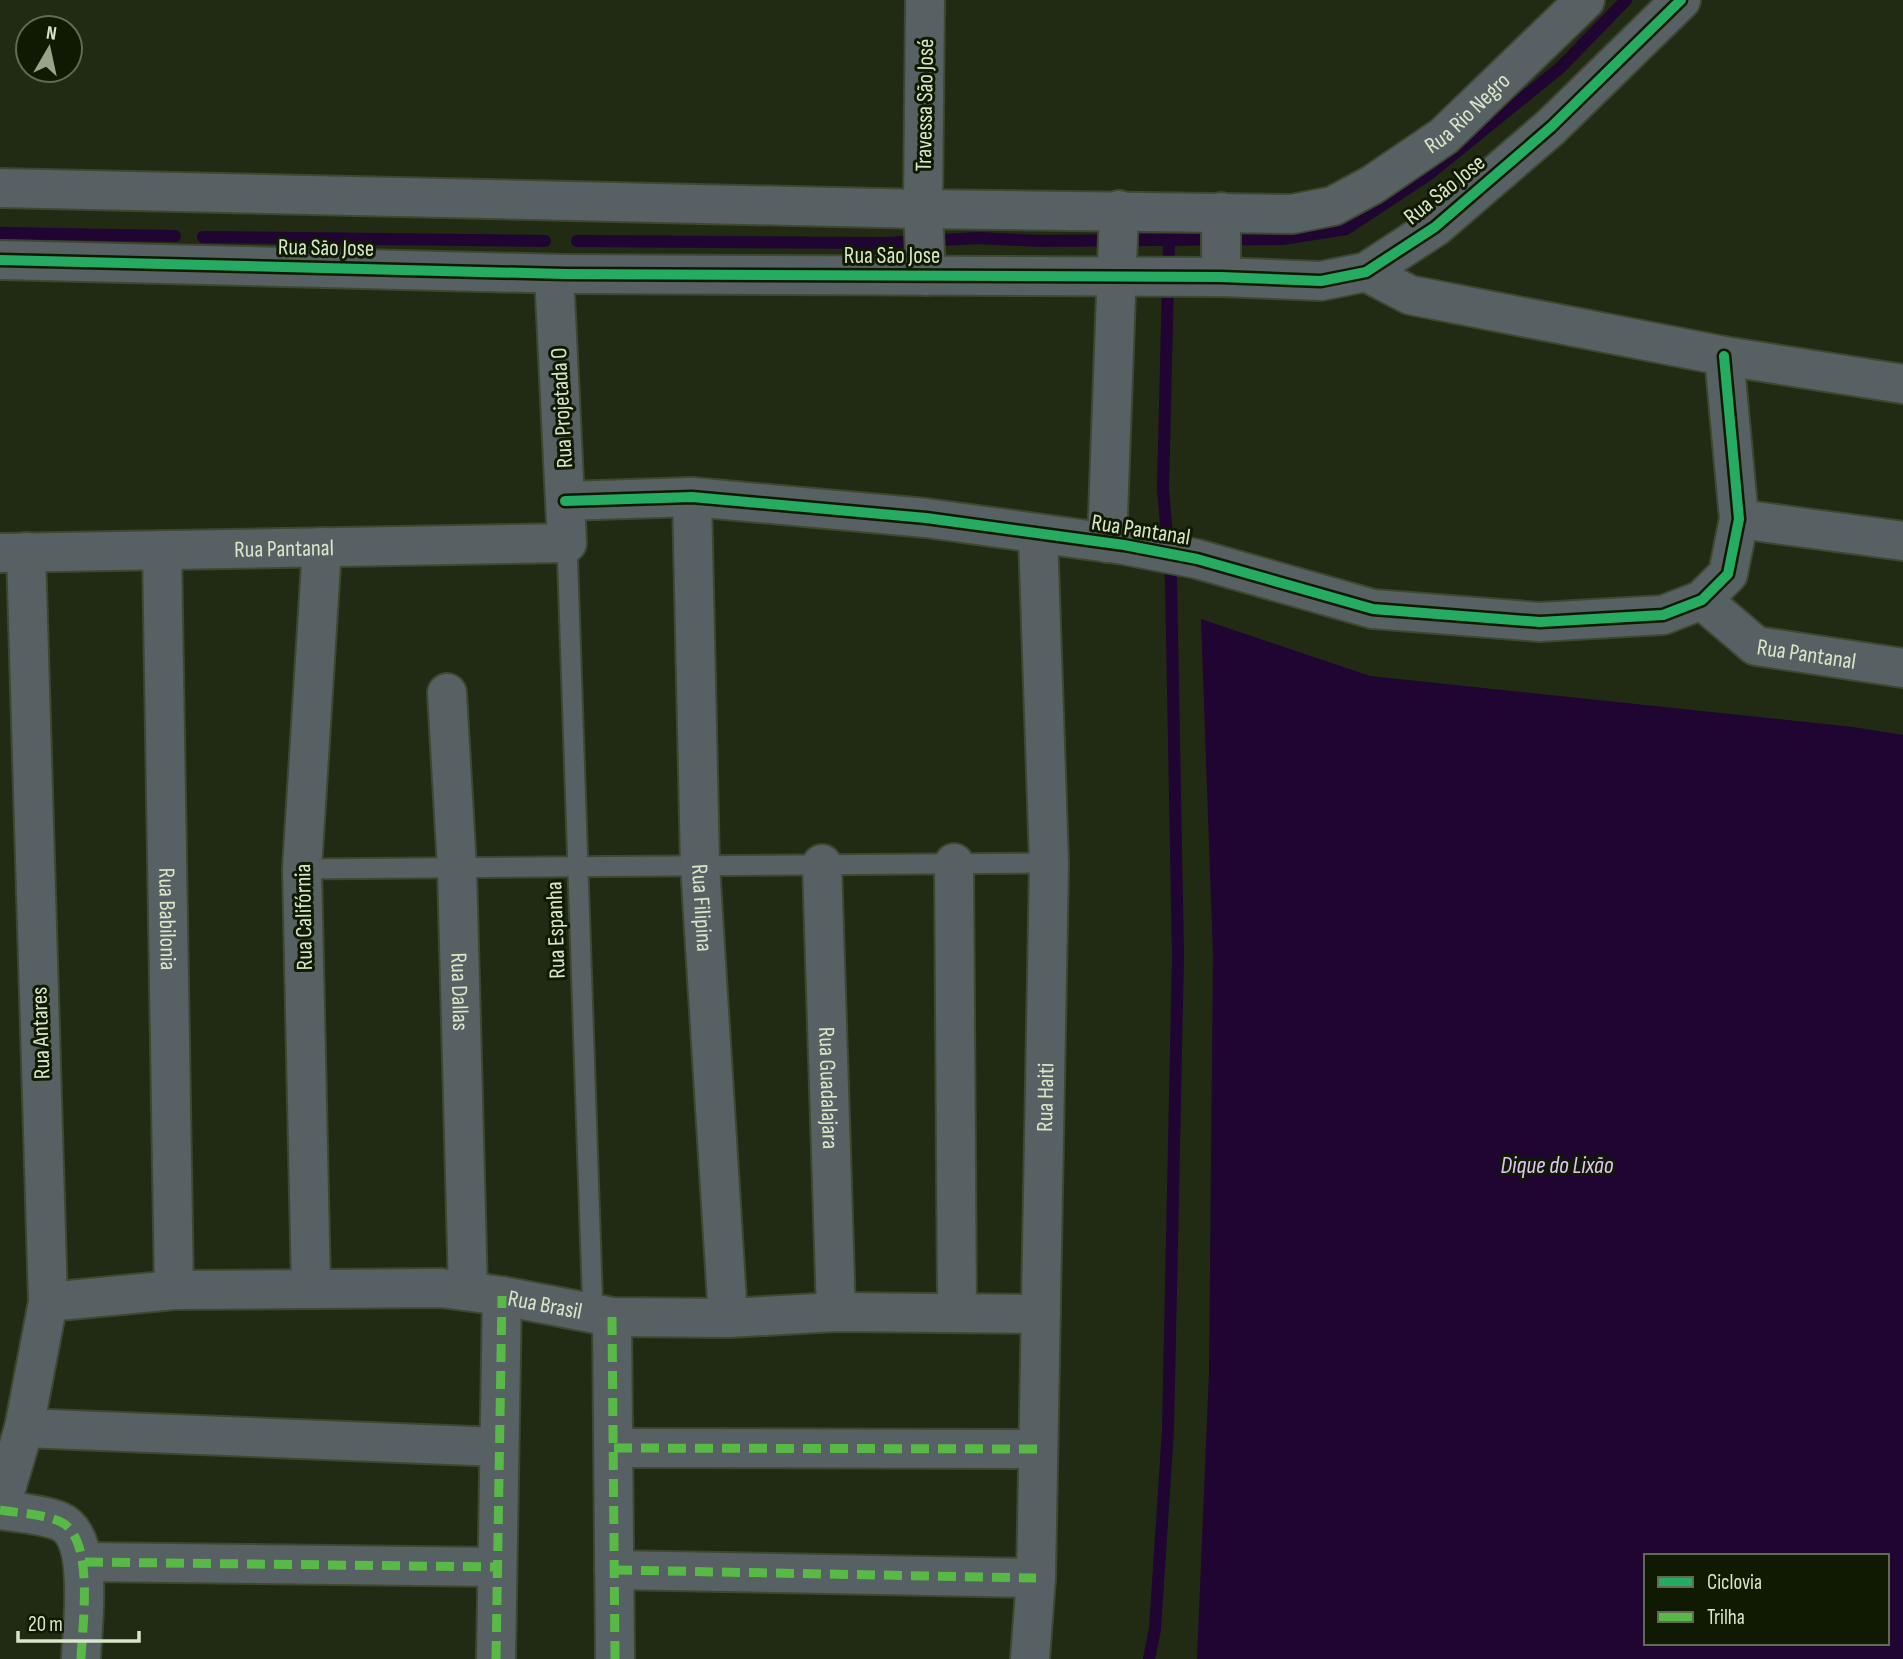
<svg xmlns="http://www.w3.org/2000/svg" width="1903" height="1659" viewBox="0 0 1903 1659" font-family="'Sofia Sans Condensed',sans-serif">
<rect width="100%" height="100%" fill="#212a12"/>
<path fill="#200432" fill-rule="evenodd" d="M1201 619 1370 676 1853 727 1903 735V1659H1197L1209 1373 1213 956ZM1646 1556H1887V1643H1646Z"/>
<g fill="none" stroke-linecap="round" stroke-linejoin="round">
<g stroke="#200432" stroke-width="12">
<polyline points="0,233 175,236"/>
<polyline points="203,237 545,241"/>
<polyline points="577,241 884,243 979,238 1040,241 1283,239 1346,229 1428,175 1560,68 1626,0"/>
<polyline points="1149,1659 1155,1629 1168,1430 1178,955 1171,581 1163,489 1169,240"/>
</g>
<g stroke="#3d4731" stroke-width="23">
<g id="lane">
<polyline points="567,543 593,1316"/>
<polyline points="302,869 1049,863"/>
</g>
</g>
<g stroke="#3d4731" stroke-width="42">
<g id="street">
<polyline points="925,0 923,209 926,276"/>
<path id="s1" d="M0 188 923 209 1292 214 1333 206 1372 185 1444 136 1585 0"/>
<polyline points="1221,212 1221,277"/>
<polyline points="0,260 565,274 1221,277 1321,281 1366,272 1435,227 1551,127 1681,0"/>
<polyline points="1366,272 1410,295 1724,356 1903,384"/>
<path id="s2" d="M692 497 700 865 728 1318"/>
<polyline points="565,501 692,497 926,518 1124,545 1197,559 1373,609 1540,622 1663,615 1702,600 1728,574 1739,519 1724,356"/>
<polyline points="1739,519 1903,541"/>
<polyline points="1107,543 1119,210"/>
<path id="s3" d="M162 550 174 1290"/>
<path id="s4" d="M2 553 567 543 554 274"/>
<path id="s5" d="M1702 600 1756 646 1903 668"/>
<path id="s6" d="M447 693 457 868 468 1291"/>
<polyline points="954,863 957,1311"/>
<path id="s7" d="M822 864 836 1312"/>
<polyline points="311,1288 302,869 322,547"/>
<path id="s8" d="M48 1302 174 1290 441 1288 502 1296 612 1317 728 1318 836 1312 1041 1314"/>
<polyline points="612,1317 615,1659"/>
<polyline points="24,1428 499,1447"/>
<polyline points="614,1448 1038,1449"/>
<polyline points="0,1509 24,1428 48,1302 26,552"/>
<path d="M0 1510C19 1513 41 1514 59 1521 96 1536 82 1626 81 1659"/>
<polyline points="85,1562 497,1567"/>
<polyline points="614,1570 1036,1578"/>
<polyline points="496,1659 502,1296"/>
<path id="s9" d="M1030 1659 1036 1578 1049 863 1038 535"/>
</g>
</g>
<use href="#lane" stroke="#576063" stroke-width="19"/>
<use href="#street" stroke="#576063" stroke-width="38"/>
<g stroke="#58b947" stroke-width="9" stroke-dasharray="18 9" stroke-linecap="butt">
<polyline points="612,1317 615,1659"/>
<polyline points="614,1448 1038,1449"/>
<path d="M0 1510C19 1513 41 1514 59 1521 96 1536 82 1626 81 1659"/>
<polyline points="85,1562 497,1567"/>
<polyline points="614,1570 1036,1578"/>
<polyline points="496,1659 502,1296"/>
</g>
<g stroke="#101a03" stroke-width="15">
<g id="cycleway">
<polyline points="0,260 565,274 1221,277 1321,281 1366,272 1435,227 1551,127 1681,0"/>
<polyline points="565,501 692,497 926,518 1124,545 1197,559 1373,609 1540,622 1663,615 1702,600 1728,574 1739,519 1724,356"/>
</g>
</g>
<use href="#cycleway" stroke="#26ab63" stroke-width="10"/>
</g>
<g text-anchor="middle" stroke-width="6" stroke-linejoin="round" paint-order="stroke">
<g font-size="23" fill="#d8e7c8" stroke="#101a03">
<text transform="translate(924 105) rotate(-89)" y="8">Travessa São José</text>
<text dy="8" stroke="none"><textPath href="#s1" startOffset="1498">Rua Rio Negro</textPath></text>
<text transform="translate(1444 189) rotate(-39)" y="8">Rua Sāo Jose</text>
<text transform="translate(326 247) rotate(1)" y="8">Rua Sāo Jose</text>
<text x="892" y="263">Rua Sāo Jose</text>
<text transform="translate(561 408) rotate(-93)" y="8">Rua Projetada O</text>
<text transform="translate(1141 529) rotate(9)" y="8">Rua Pantanal</text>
<text dy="8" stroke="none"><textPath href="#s4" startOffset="282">Rua Pantanal</textPath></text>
<text dy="8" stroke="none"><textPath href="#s5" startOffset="122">Rua Pantanal</textPath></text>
<text dy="8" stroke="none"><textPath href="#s2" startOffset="411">Rua Filipina</textPath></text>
<text transform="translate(303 917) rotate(-91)" y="8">Rua Califórnia</text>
<text dy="8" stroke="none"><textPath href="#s3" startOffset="369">Rua Babilonia</textPath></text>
<text transform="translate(555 930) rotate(-92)" y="8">Rua Espanha</text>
<text dy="8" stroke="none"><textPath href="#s6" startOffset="299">Rua Dallas</textPath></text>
<text transform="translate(40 1033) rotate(-92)" y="8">Rua Antares</text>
<text dy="8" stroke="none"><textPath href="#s7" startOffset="224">Rua Guadalajara</textPath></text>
<text dy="8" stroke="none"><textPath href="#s9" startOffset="562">Rua Haiti</textPath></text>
<text dy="8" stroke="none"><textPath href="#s8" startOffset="499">Rua Brasil</textPath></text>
</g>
<g font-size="24" font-style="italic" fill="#e0c4fa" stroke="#101a03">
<text x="1557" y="1173">Dique do Lixão</text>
</g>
</g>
<rect x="1644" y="1554" width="245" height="91" fill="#101a03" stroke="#606c52" stroke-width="2"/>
<rect x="1658" y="1577" width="35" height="10" fill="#26ab63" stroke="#606c52" stroke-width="2"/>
<text x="1707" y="1589" font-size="21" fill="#d8e7c8">Ciclovia</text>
<rect x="1658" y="1612" width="35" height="10" fill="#58b947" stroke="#606c52" stroke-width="2"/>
<text x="1707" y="1624" font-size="21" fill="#d8e7c8">Trilha</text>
<g transform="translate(49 49) rotate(9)"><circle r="33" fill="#101a03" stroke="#606c52" stroke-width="2"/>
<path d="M0-5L12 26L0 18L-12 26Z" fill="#98a588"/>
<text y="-10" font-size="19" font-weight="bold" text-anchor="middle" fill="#d8e7c8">N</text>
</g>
<path d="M18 1631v10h121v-10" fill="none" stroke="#d8e7c8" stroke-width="3.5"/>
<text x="28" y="1631" font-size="21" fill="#d8e7c8" stroke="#101a03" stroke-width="5" paint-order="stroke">20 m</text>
</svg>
